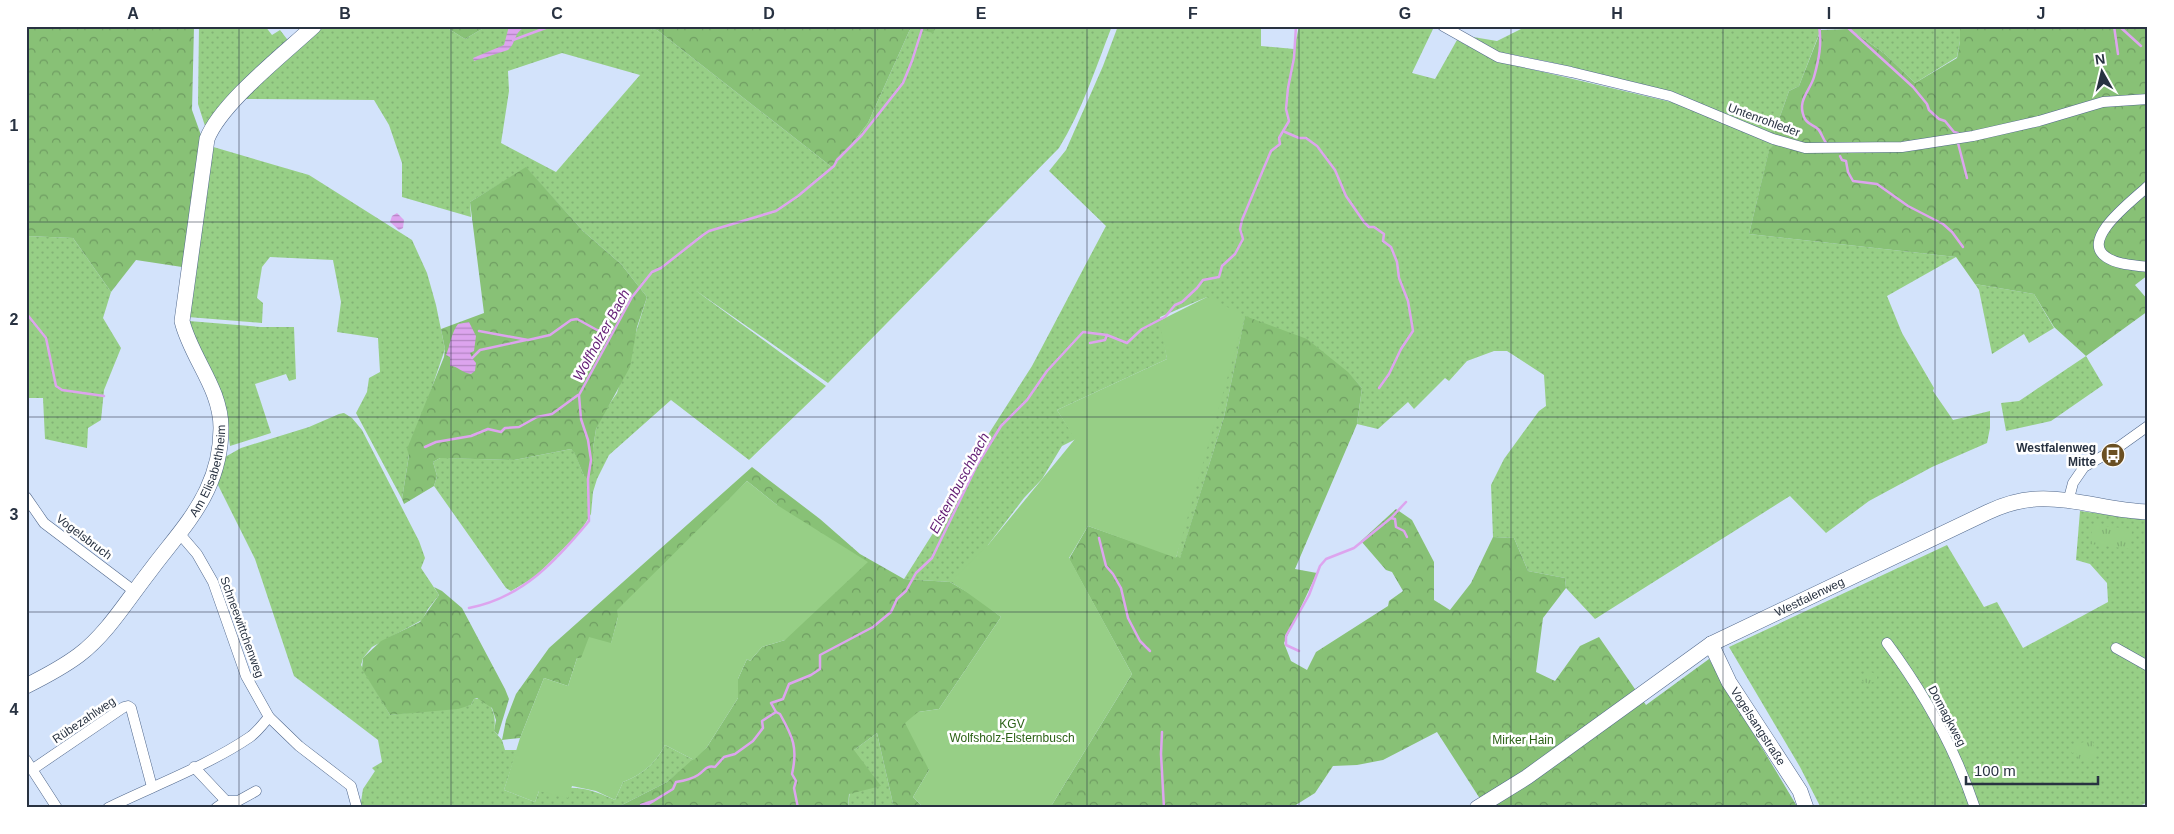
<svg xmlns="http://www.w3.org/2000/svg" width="2174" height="834" viewBox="0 0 2174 834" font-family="Helvetica,sans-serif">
<defs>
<pattern id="grass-dots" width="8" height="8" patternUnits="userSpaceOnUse" patternTransform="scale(1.25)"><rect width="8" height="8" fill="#97cf86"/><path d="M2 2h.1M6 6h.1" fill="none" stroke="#82b275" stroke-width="1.8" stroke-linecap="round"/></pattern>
<pattern id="forest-crowns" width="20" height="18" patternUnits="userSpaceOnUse" patternTransform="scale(1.25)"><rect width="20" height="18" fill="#88c176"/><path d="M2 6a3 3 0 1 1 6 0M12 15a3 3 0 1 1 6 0" fill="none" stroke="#6f9d62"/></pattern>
<pattern id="park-tufts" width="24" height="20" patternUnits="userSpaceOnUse" patternTransform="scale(1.25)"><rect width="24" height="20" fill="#97cf86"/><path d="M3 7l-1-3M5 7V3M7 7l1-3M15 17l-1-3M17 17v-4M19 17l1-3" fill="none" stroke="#82b275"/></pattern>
<pattern id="water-rules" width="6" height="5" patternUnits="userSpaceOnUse" patternTransform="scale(1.25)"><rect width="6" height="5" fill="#dda4ee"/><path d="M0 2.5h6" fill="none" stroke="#b386c2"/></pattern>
</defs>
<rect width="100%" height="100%" fill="#d3e3fb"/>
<g fill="url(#grass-dots)" fill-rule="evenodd">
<polygon points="199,26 265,26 272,35 280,30 290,43 231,94 205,126 198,104"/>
<path d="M320 26H444L465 39 487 26H630L657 30 833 168 868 123 911 27 933 32 937 26H1112C1096 67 1082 111 1059 148L828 383 695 290 826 386 749 460 671 400 609 455 597 479 593 492 591 514 580 532 535 577 511 591 506 588 434 486 437 476 433 462 440 458H447L514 460 571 449 574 451 584 476 593 474V448L596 429 602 415 617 393 647 297 621 264 583 231 526 168 470 202 471 217 402 197V163L389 125 374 100 242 99ZM562 53 640 75 556 172 501 143 509 91 508 71Z"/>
<path d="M1118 26H1261V46L1294 49 1299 26H1428L1433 29 1412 73 1435 79 1457 40 1496 61 1675 103 1775 143 1769 151 1749 234 1956 257 1887 296 1902 333 1934 388 1933 391 1953 420 1990 411V428L1987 443 1932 467 1869 501 1826 533 1790 496 1595 619 1566 588 1565 578 1528 571 1514 538 1493 537 1491 485 1504 459 1539 411 1546 406 1544 375 1507 351H1494L1467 361 1449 381 1445 378 1414 409 1408 402 1378 429 1357 424 1362 388C1332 352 1286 337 1245 317L1224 417 1180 559 1176 558 1204 440 1172 394 1207 297 1160 317 1167 359 1057 410 1076 439 1062 446 1042 479 1024 498 988 545 976 597 950 582 904 579 942 519 986 438 1032 366 1106 226 1049 171 1066 150 1103 66Z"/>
<polygon points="1527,26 1960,26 1960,41 1957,57 1915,83 1885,54 1850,29 1821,29 1799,86 1789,91 1773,136 1676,93 1550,62 1499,52 1473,37 1497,41"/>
<polygon points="210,146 309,175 412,240 427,273 436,305 445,349 409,455 402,499 356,413 367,392 369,378 380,372 378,338 337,332 341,302 333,260 270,257 262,267 257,298 263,303 262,323 188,317"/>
<polygon points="26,236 73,238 111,292 103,318 121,348 104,390 101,420 88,428 87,448 45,439 43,398 26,398"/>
<polygon points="1975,284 2034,294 2054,328 2029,343 2024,334 1992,354 1979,290"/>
<polygon points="189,321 261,327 294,327 296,379 289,381 286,374 255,384 271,433 230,446 228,431"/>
<polygon points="2086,356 2103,385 2051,421 2006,431 2001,403 2019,401"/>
<path d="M344 413 352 418 362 430 419 541 425 558 421 568 439 595 428 609 422 620 372 647 363 658 361 665 390 715 471 705 474 699C492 697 497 717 494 731L502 740 505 750H517L504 790 535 802 539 791C572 786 583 785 615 800L623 782C643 774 655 764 665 745L694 760 667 782 616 808H360L363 789 375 771 372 768 382 762 378 740 294 676 255 559 216 481 225 457 241 448 309 427 339 414Z"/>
<polygon points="2080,511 2148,520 2148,802 2135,808 1821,808 1800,767 1729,647 1947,545 1984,607 1997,602 2023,648 2108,602 2107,583 2090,564 2076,560"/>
<polygon points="877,733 894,808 848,808 854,750"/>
</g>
<g fill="url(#forest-crowns)">
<polygon points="26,26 194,26 192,110 202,138 182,267 136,260 111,292 73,238 26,236"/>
<polygon points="444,26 487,26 465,39"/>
<polygon points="630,26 937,26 933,33 911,27 868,123 833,168 657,30"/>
<polygon points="1960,26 2148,26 2148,275 2135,285 2148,300 2148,311 2086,356 2054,327 2034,294 1975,284 1956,257 1749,234 1769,150 1775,143 1773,136 1789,91 1799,86 1821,30 1850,29 1885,54 1915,83 1957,58 1960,41"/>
<polygon points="526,167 583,231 621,264 647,297 637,327 630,367 596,429 593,448 593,474 587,477 584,476 574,452 571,449 514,460 440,458 433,462 437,476 434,486 404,504 402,499 409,455 407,449 444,357 445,349 441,329 484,313 470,202"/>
<polygon points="1245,316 1307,339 1348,372 1362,388 1357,424 1295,569 1317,573 1284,643 1291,661 1307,670 1316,652 1388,606 1389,601 1403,591 1392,572 1386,570 1361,541 1396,509 1412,520 1434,562 1434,600 1450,610 1471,583 1493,537 1514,538 1528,571 1565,578 1566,588 1543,618 1536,672 1555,681 1580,646 1599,637 1646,705 1709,659 1798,808 1486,808 1437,732 1383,760 1357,765 1333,766 1315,793 1291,808 1050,808 1132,674 1069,559 1088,526 1180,558 1224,417"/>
<polygon points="752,467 820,519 860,554 904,579 950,582 976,597 1001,617 939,709 918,712 929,770 913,797 924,808 894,808 877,733 854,750 881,786 849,794 848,808 616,808 667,782 707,747 738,698 738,679 747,659 750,661 762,647 785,640 777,505 747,481 618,617 611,644 581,658 577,658 568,686 544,678 520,738 502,740 506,720 516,694 549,648"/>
<polygon points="434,587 442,591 462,608 505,689 509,699 498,735 494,731 496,720 492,708 477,698 474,699 471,705 458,709 390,715 362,669 363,658 381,641 420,622 439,595"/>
</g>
<g fill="url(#park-tufts)">
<polygon points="2093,525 2132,529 2130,549 2090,544"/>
<polygon points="1871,672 1877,675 1877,680 1868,684 1861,680 1861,675"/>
<polygon points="2092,740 2096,756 2080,762 2076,752 2072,753 2069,746"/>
</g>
<g fill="#97cf86">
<polygon points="1207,297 1245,316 1176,558 1088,526 1069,558 1132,674 1050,808 924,808 913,797 929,770 905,723 918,712 939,709 1001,617 951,581 988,545 1075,439 1057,410 1167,359 1159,321"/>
<path d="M747 481 777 505 868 562 785 640 762 647 750 661 747 659 738 679V698L707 747 694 760 665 745C655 764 643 774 623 782L615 800 596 791 572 786 568 798 539 791 535 802 504 790 520 738 544 678 568 686 577 658H581L589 637 611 643 618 617 617 610Z"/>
</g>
<g fill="url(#water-rules)">
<path d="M509 26H527C512 33 518 41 508 50L474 61 473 58 504 45Z"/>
<polygon points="397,213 404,220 403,228 399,230 390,222 392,216"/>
<path d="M469 322 476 336 474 351 470 353 472 358 476 363 475 371 471 374C462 373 458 366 450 366V357L446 355C450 346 451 333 458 324Z"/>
</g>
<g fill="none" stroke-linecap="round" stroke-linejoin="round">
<g stroke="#dda4ee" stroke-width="2.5">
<path d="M1819 26C1822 44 1819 59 1814 77 1810 91 1797 100 1804 117 1807 125 1813 124 1818 129 1821 132 1823 139 1826 143"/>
<polyline points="1846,26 1913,87 1927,104 1929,110 1939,119 1945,121 1954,132 1958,133"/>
<polyline points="2114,26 2118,54"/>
<polyline points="2119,26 2141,46"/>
<polyline points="513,40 551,26"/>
<polyline points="1285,132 1299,138 1306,138 1317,146 1335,170 1346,196 1364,222 1369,227 1374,227 1384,234 1383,241 1391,247 1397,262 1399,278 1408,301 1413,331 1401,349 1389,374 1379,388"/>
<polyline points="1958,143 1967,178"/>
<polyline points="1840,156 1842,160 1846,161 1848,172 1853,181 1877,184 1908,206 1943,224 1952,232 1963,247"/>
<polyline points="26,313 46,338 56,386 62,390 104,396"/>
<polyline points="479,331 528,340 550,335 571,320 577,319 597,330 610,333"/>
<polyline points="1090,343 1105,340 1107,335"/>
<polyline points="472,358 480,350 526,340"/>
<polyline points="425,447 436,442 471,436 488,429 501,432 505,428 519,427 537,417 552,414 578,395"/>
<polyline points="1391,518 1395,519 1396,527 1404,531 1407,537"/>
<polyline points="1099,538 1106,566 1113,574 1121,588 1128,618 1140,641 1150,651"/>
<path d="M469 608C522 598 556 561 589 521L588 479 591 460 588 440 581 419 579 395 632 297 652 272 661 268 703 235 709 231 776 211 798 196 834 166 837 160 862 135 903 83 912 61 923 26"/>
<polyline points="1299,651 1286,645 1286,636 1309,595 1320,566 1326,559 1354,548 1391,518 1406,502"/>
<path d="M776 712 780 714C793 737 798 748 792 774L796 781 794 788 798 808"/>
<polyline points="1162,732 1161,754 1164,808"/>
<polyline points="641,805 653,801"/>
<path d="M642 808 673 789 676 782C683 781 692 779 698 775 705 771 705 765 715 767L724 757 735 754 753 741 763 728 762 721 776 712 771 703 783 699 789 684 811 675 820 669V655L873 627 891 612 897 599 906 591 916 573 932 558 977 465 1001 426 1027 400 1047 371 1083 332 1107 335 1127 343 1142 329 1165 317 1175 305 1182 302 1197 288 1203 280 1219 277 1222 266 1235 254 1243 239 1240 229 1242 220 1271 151 1280 144 1279 138 1289 121 1286 109 1288 88 1294 58 1296 26"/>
</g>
<g stroke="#51688c" stroke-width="11">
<g id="street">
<polyline points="1443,26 1498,57 1571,72 1670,96 1773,139 1805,148 1902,147 1973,136 2039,121 2103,102 2148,99"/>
<path d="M2148 186C2135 199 2079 239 2106 257 2118 265 2134 265 2148 267"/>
<polyline points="26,497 44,523 134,591"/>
<polyline points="2068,502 2073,483 2084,467 2120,446 2148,426"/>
<polyline points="179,533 197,554 213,582 246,676 269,717 299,746 351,786 357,808"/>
<path d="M1887 643C1924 693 1955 748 1975 808"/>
<polyline points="2116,648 2148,666"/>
<polyline points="26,760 57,808"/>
<polyline points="194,767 226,801"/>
<polyline points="33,769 124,707 128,706 131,708 152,787"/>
<path d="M108 808C153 786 209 765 250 737 257 732 263 724 269 717"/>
<polyline points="216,808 226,801 238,801 256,791"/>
</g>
</g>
<g stroke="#51688c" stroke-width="16">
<g id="secondary">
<path id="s1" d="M1711 644 1729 682 1800 791 1806 808"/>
<path id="s2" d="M26 686C44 677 63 667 79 655 107 634 128 599 150 571 169 545 193 520 207 490 216 471 221 449 221 428 221 388 191 358 182 321L207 139C221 103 284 54 314 26"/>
<path id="s3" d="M1477 808 1527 777 1711 644 1988 512C2003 505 2020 500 2036 499 2074 497 2110 511 2148 512"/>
</g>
</g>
<use href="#street" stroke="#fff" stroke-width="10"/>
<use href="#secondary" stroke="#fff" stroke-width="15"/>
</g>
<path fill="none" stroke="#283241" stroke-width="1" stroke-opacity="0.55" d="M239 26V808M451 26V808M663 26V808M875 26V808M1087 26V808M1299 26V808M1511 26V808M1723 26V808M1935 26V808M26 222H2148M26 417H2148M26 612H2148"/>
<defs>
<g id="bus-disc" transform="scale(1.25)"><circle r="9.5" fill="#6b5022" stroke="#fff"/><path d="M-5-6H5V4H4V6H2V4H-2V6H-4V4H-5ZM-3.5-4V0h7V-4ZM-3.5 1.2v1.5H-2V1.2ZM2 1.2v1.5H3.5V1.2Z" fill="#fff"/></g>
</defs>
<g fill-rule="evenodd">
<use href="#bus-disc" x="2113" y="455"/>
</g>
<g text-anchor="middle" stroke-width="5" stroke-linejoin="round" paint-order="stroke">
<g font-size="12" fill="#283241" stroke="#fff">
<text transform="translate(1764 120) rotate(20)" y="4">Untenrohleder</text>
<text dy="4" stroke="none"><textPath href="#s2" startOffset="290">Am Elisabethheim</textPath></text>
<text transform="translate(84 537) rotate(37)" y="4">Vogelsbruch</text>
<text dy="4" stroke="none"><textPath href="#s3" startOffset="395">Westfalenweg</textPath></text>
<text transform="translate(242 627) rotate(70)" y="4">Schneewittchenweg</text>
<text transform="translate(1947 716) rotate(62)" y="4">Domagkweg</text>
<text transform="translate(84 720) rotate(-34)" y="4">Rübezahlweg</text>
<text dy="4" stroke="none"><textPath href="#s1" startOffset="95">Vogelsangstraße</textPath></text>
</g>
<g font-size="12" font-weight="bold" fill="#283241" stroke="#fff" text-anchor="end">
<text x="2096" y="452">Westfalenweg<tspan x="2096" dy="14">Mitte</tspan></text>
</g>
<g font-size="12" fill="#2b6116" stroke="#fff">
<text x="1012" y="728">KGV<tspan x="1012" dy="14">Wolfsholz-Elsternbusch</tspan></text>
<text x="1523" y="744">Mirker Hain</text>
</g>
<g font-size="14" font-style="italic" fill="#631e75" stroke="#fff">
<text transform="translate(601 335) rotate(-61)" y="5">Wolfholzer Bach</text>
<text transform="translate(959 483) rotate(-62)" y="5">Elsternbuschbach</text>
</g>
</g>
<rect width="2174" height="834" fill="none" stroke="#ffffff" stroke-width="55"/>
<g transform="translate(2102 72) rotate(352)" stroke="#ffffff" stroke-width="4" paint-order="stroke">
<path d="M0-4L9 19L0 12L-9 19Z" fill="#283241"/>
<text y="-8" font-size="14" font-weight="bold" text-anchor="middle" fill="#283241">N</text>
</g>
<path d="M1966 776v8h132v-8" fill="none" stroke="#283241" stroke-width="2.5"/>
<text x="1974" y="776" font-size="15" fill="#283241" stroke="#ffffff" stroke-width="4" paint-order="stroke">100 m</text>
<rect x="28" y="28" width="2118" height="778" fill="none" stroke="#283241" stroke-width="2"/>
<g font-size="16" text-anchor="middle" font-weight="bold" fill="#283241">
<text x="133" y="19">A</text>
<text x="345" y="19">B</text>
<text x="557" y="19">C</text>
<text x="769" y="19">D</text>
<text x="981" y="19">E</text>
<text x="1193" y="19">F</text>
<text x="1405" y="19">G</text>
<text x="1617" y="19">H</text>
<text x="1829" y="19">I</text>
<text x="2041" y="19">J</text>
<text x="14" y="131">1</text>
<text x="14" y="325">2</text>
<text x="14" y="520">3</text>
<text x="14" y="715">4</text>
</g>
</svg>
